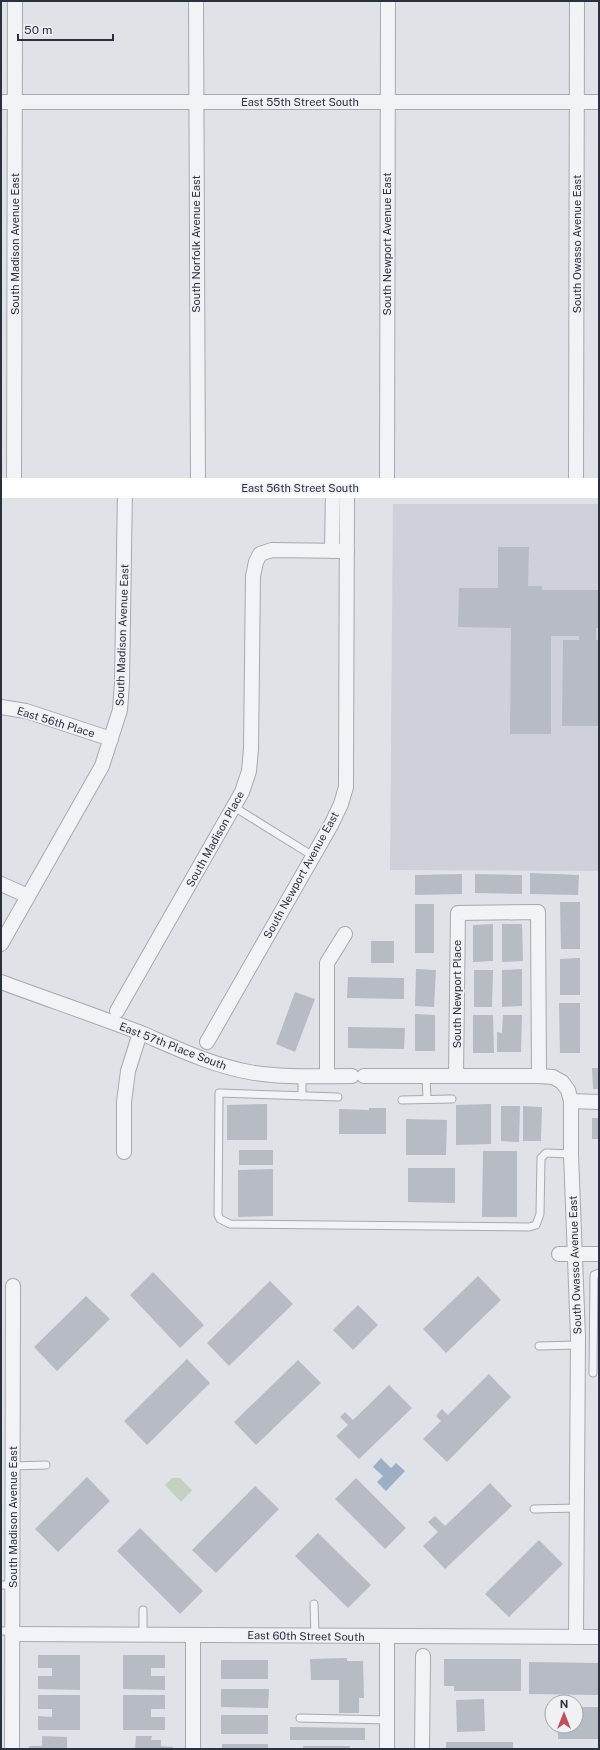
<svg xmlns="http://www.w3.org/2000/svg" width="600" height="1750" viewBox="0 0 600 1750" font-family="'Public Sans',sans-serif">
<rect width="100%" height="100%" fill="#dfe2e7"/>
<polygon fill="#ced1d9" points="393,504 599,504 599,871 390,870"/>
<g fill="#c4d1c1">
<polygon points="1,1251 2,1251 1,1749"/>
<polygon points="172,1478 180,1478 192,1490 181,1502 165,1485"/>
</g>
<polygon fill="#9dafc5" points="381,1458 391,1468 396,1463 405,1471 386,1491 377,1482 383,1476 373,1467"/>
<g fill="#b7bbc4">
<polygon points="498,547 529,547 528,586 542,586 542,590 599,590 599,628 596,628 596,640 599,640 599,726 562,726 563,640 579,640 579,636 551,636 551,734 510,734 511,628 458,627 459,588 498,588"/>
<polygon points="530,873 579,875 578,895 530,894"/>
<polygon points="462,874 462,894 415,895 415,875"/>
<polygon points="475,874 522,875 522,894 475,893"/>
<polygon points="560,902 580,902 580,949 561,949"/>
<rect x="415" y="904" width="19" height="49"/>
<polygon points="493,924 493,961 473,962 473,925"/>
<polygon points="502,924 522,924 523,961 502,962"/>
<rect x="371" y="941" width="23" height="22"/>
<polygon points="580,958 580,995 560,995 560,959"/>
<polygon points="416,969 436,970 434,1007 415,1006"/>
<polygon points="522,969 522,1006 502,1007 502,970"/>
<polygon points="474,970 493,970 492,1007 474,1007"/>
<polygon points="348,977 404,978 404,999 347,998"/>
<polygon points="295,992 315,999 295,1052 276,1044"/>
<polygon points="559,1003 580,1003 580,1053 560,1053"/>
<polygon points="415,1014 435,1015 435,1051 415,1051"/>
<polygon points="473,1015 493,1015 494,1053 473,1053"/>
<polygon points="503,1015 522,1015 521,1052 497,1052 497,1032 502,1033"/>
<polygon points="348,1027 405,1028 404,1049 348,1048"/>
<polygon points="592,1068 599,1068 599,1089 593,1089"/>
<polygon points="267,1104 267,1140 227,1140 227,1105"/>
<polygon points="491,1104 491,1144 456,1145 456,1105"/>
<polygon points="501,1106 520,1106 519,1142 501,1141"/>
<polygon points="523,1106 542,1107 541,1141 523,1141"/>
<polygon points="369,1108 386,1108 386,1134 339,1134 339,1109 369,1110"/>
<rect x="592" y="1118" width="7" height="21"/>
<polygon points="406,1119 447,1120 446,1155 406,1155"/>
<rect x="239" y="1150" width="34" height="15"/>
<polygon points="483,1151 517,1151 517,1217 482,1217"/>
<polygon points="408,1168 455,1168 455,1203 408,1202"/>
<polygon points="273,1169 273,1216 238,1217 238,1170"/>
<polygon points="153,1272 204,1325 180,1348 130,1295"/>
<polygon points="478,1276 501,1300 446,1353 423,1329"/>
<polygon points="270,1281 293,1304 229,1366 207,1343"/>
<polygon points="86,1296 110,1319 57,1371 34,1347"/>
<polygon points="358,1305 378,1325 353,1350 333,1330"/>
<polygon points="187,1359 210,1383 147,1445 124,1421"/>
<polygon points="298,1360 321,1383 256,1445 234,1422"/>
<polygon points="489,1374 511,1397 447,1462 423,1439 441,1421 436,1416 442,1409 448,1415"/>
<polygon points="389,1385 412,1408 359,1459 336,1436 348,1425 340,1417 345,1412 353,1420"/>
<polygon points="87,1477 110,1501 58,1552 35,1529"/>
<polygon points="356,1478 406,1528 385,1549 335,1499"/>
<polygon points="490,1483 512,1506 445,1569 423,1546 438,1532 428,1522 435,1516 445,1526"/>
<polygon points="255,1486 279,1509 216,1573 192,1550"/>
<polygon points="140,1528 203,1591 180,1614 117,1551"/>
<polygon points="318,1533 371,1585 348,1608 295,1556"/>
<polygon points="539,1540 563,1564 509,1617 485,1594"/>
<polygon points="38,1655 80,1655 80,1690 38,1689 38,1676 52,1676 52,1668 38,1668"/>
<polygon points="123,1655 165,1655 165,1668 151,1668 151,1676 165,1676 165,1690 123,1689"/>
<polygon points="347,1658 347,1661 363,1661 364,1698 359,1698 359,1713 339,1713 339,1680 311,1680 310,1659"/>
<polygon points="444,1659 521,1659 521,1691 454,1691 454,1686 444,1686"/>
<rect x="221" y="1660" width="47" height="19"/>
<polygon points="529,1662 599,1663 599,1695 529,1694"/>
<polygon points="221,1689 269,1689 268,1708 221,1707"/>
<polygon points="38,1695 80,1695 80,1730 38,1730 38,1716 52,1717 52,1709 38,1709"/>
<polygon points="123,1695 165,1695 165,1709 151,1709 151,1717 165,1717 165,1730 123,1730"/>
<polygon points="484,1699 485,1731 457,1732 456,1700"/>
<polygon points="576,1707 599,1707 599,1739 558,1739 558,1726 576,1726"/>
<rect x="221" y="1715" width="47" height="19"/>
<polygon points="290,1727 365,1728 365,1740 290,1740"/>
<polygon points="42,1736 67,1737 67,1749 29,1749 29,1746 42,1746"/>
<polygon points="136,1736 152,1736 151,1740 161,1740 161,1746 173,1747 173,1749 135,1749"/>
<rect x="446" y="1742" width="67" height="7"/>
<rect x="222" y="1744" width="46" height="5"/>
<rect x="303" y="1746" width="47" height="3"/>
</g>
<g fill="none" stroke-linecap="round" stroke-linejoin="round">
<g stroke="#a5a9b1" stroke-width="9">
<g id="lane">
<polyline points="234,807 313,856"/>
<polyline points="302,1076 302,1096"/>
<polyline points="426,1076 427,1099"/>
<polyline points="338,1097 219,1093 218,1215 220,1219 230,1224 529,1227 536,1225 540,1214 541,1158 546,1153 571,1154"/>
<polyline points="402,1100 452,1099"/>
<polyline points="539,1346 578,1345"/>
<polyline points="593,1373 594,1275 599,1273"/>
<polyline points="13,1466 46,1465"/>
<polyline points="534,1509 577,1508"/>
<polyline points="1,1585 13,1585"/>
<polyline points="314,1604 315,1636"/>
<polyline points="143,1610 143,1634"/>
<polyline points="1,1631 13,1631"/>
<polyline points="300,1718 387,1720"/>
</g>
</g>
<g stroke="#a5a9b1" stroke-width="16">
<g id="street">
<polyline points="196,1 198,488"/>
<polyline points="1,102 599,102"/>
<polyline points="14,488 15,1"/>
<polyline points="387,488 388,1"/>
<polyline points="576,488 577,1"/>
<polyline points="332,551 333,487"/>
<polyline points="1,707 26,711 111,739"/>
<polyline points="1,884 28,896"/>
<polyline points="1,944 102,766 120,710 122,683 125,488"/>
<path d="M1 982C47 999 94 1015 141 1033 176 1048 211 1065 249 1072 283 1078 318 1076 352 1076"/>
<polyline points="117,1011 242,792 249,771 251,749 253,576 256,562 260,554 272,550 347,551"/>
<polyline points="207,1042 331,825 341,804 346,787 347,487"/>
<polyline points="456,1075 458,913 538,912 539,1076"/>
<polyline points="327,1076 327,963 345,934"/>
<polyline points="364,1076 539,1076 553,1077 562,1082 568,1090 571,1101 571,1154 578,1337 576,1637"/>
<polyline points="571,1101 599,1102"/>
<polyline points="124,1152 124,1102 128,1071 140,1033"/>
<polyline points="559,1254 599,1254"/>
<polyline points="13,1634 599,1637"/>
<polyline points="193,1635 193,1749"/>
<polyline points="387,1637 387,1749"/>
<polyline points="12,1749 13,1286"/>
<polyline points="422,1749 423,1656"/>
</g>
</g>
<use href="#lane" stroke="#f2f3f6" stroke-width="7"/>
<use href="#street" stroke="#f2f3f6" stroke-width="14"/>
<polyline stroke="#fff" stroke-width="20" points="1,488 599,488"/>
</g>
<g text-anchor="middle" stroke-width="3.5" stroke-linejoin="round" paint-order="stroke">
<g font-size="11" fill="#2a303d" stroke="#eff1f5">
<text x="300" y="106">East 55th Street South</text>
<text transform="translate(15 244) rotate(-90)" y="4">South Madison Avenue East</text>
<text transform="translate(196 244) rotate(-90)" y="4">South Norfolk Avenue East</text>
<text transform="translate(387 244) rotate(-90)" y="4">South Newport Avenue East</text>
<text transform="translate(577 244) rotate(-90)" y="4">South Owasso Avenue East</text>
<text x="300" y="492">East 56th Street South</text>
<text transform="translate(122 635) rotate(-88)" y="4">South Madison Avenue East</text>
<text transform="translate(56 722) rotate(17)" y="4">East 56th Place</text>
<text transform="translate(215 839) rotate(-61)" y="4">South Madison Place</text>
<text transform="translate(301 875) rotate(-61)" y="4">South Newport Avenue East</text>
<text transform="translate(457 994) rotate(-90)" y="4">South Newport Place</text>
<text transform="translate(173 1046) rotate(21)" y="4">East 57th Place South</text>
<text transform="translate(575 1265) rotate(-92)" y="4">South Owasso Avenue East</text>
<text transform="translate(13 1517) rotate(-90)" y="4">South Madison Avenue East</text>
<text transform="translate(306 1636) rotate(1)" y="4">East 60th Street South</text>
</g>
</g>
<rect width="600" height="1750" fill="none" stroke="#2a303d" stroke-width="4"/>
<g transform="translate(564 1714)"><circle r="19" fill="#eff1f5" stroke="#a0a4ab"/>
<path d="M0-3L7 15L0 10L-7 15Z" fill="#c34e5b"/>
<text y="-6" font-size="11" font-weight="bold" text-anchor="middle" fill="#2a303d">N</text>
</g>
<path d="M18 34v6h95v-6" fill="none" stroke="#2a303d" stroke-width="2"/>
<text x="24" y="34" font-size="12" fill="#2a303d" stroke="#eff1f5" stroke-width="3" paint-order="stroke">50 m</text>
</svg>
